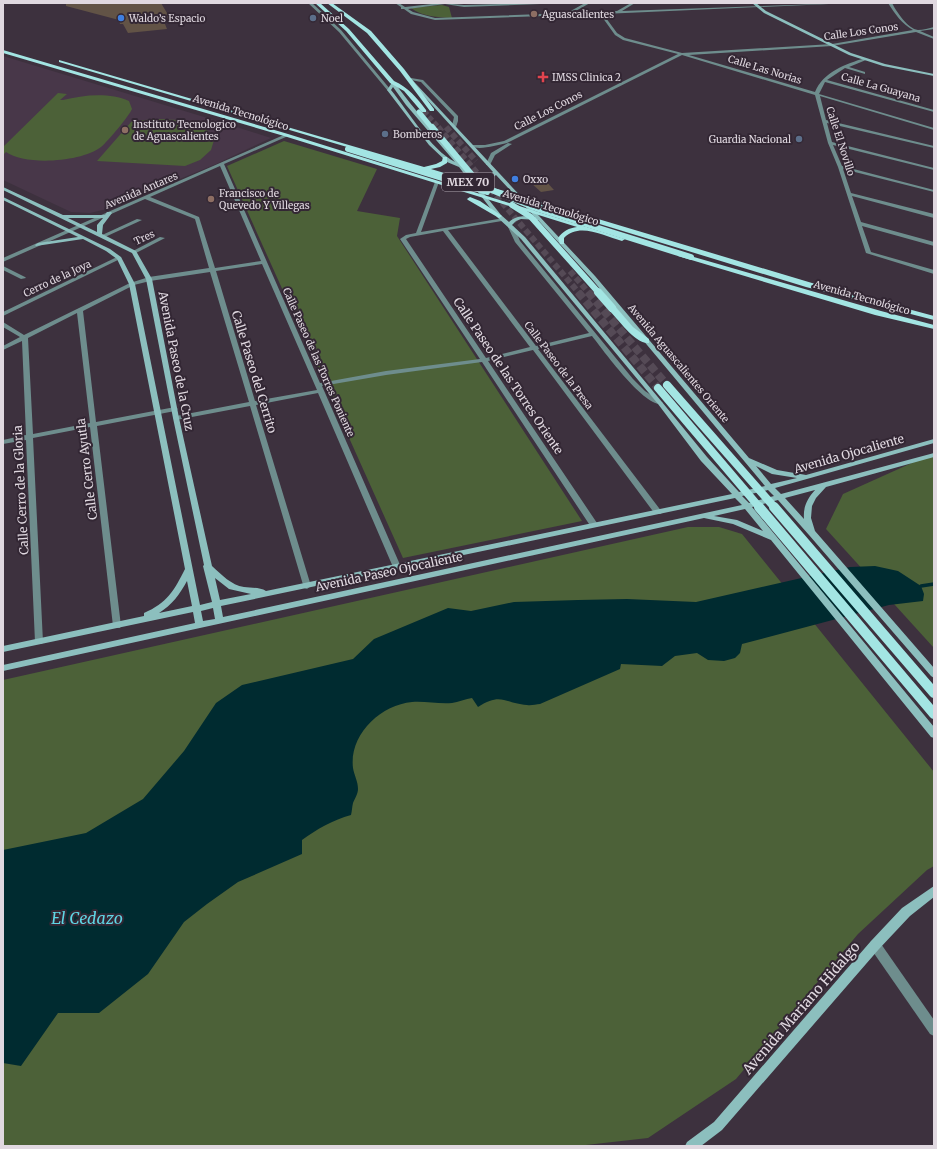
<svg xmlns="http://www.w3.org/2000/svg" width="937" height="1149" viewBox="0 0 937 1149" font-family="Merriweather,serif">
<rect width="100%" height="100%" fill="#3d313e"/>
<polygon fill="#483749" points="3,56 224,123 271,138 216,164 107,209 90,213 71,212 3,180"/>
<g fill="#4c6138">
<path d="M442 5 449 7 452 18C437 17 423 17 411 8Z"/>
<path d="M58 93 67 94 60 100H63C83 95 109 92 129 101L132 109C129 116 108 141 101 147 82 162 25 166 6 152L3 155V147Z"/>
<path d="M158 119C173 120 198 119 209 132 211 134 213 138 214 140L211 150 200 160 185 166 97 161 132 121Z"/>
<polygon points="284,141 377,169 357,211 400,218 397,236 582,521 403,558 227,166"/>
<polygon points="934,453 934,648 826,529 843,494"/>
<polygon points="688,527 719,527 742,534 934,772 934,866 927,870 858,934 736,1079 648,1138 577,1146 3,1146 3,680"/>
</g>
<path fill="#002b30" d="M875 566 898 571 921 586 924 594 923 601 889 605 742 644 740 653 735 658 724 661 708 660 697 653 675 656 662 666 621 664 620 669 540 704C536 704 531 706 527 705 504 703 501 692 478 707L472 698C466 699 458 702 452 703 438 704 425 701 412 702 380 705 349 735 353 768 354 775 358 781 358 789 358 794 355 798 353 803 352 807 352 811 351 815 333 820 317 829 302 840V854L238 882 207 904 184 922 148 974 99 1013H58L21 1066 3 1063V850L86 833 143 799 184 751 216 703 242 685 353 659 374 639 448 608 471 611 514 602 578 600 627 599 696 602 850 567Z"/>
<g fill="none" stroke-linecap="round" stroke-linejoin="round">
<polyline stroke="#002b30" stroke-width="3.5" points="921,586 934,584"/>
</g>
<g fill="#625346">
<polygon points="66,3 161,3 170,18 163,19 167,29 128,33 123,24 120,24 119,20 66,6"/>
<polygon points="544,179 554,190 541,192 530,182"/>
</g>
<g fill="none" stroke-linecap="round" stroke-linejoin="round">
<polyline stroke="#554a56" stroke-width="5" stroke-dasharray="5 2.5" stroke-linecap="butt" points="424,111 439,128"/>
<g stroke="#554a56" stroke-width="6" stroke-dasharray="6 3" stroke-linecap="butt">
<polyline points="438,127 579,293"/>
<polyline points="446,127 476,161"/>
<polyline points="570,271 589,293"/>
</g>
<g stroke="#554a56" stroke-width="8" stroke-dasharray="8 4" stroke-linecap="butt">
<polyline points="578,292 658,388"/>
<polyline points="588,292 667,385"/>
</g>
<g fill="#6e8d8d" fill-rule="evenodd">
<polygon points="308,3 312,3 341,30 390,89 390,91 388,91 339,32"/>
<path d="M395 3H399L405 7 441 3 464 5 537 3 540 4 464 7 445 4 408 9 413 12 435 18 567 13 585 3H590L572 13 617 11 631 3H635L622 11 851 3 603 14 617 33 625 38 682 53 832 44 913 30C902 24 895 14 888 3H892C896 11 908 29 918 30 923 30 929 28 934 27V29L920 31 934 37V39L916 32 832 46 689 55 815 92C823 72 846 64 865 58L866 60 849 67 865 72V74L845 68 827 80 934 110V112L825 82 819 94 934 128V130L820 96 826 120 934 146V148L827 123 832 142 934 168V170L833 145 842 166 934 190V192L843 169 851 193 934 214V218L852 196 861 222 934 242V246L862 226 871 252 934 270V274L866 253 838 167 828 143 815 95 682 55 507 143C496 145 480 151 470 146V145H485L504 141 678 54 623 40 615 35 600 14 435 20 411 14 404 9H401V7Z"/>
<polygon points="411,78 423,80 458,116 458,121 456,127 452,126 454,117 421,82 411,80"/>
<path d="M286 134 288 135V136L224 164 320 383 386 371 480 359 400 239 406 235 416 233 435 182 439 181V182L421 232 504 218V220L502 221 448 230 536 346 589 333 515 242 508 227 511 225 514 227 520 241 633 379 645 391 663 403 662 404C644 407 603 350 592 336L538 349 662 512 661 514H655L533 350 488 361 597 523 598 525 597 527H591L482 362 386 375 322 386 401 567 397 570 393 567 318 393 256 405 311 586 307 589 304 588 250 406 176 420 173 418 176 416 249 402 210 272 150 281 134 285 83 311 96 422 175 407 178 409 175 411 97 426 121 626 120 628H114L113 626 90 427 33 438 43 642 42 644H36L35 642 26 440 3 444V440L26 435 22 341 3 350V346L20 337 3 327V322L24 335 130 283 149 277 209 268 195 219 145 199 5 261 3 262V258ZM220 166 261 261 215 268 199 217 150 197ZM443 231 530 347 486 358 406 239 410 237ZM262 264 317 390 255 401 216 271ZM77 313 90 423 33 434 28 338Z"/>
<polygon points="508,143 512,144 495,155 490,165 486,165 486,164 491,153"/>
<polygon points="137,219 142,220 105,237 100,236"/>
<polygon points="160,237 165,238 136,253 131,252"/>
<polygon points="117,257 122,258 3,316 3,312"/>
<polygon points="3,266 25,277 26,278 21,279 3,270"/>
<polygon points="875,940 879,941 934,1020 934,1036 930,1034 871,949 870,945 871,941"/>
</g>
<g fill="#8cbfbe" fill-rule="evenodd">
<polygon points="752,3 756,3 766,11 851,53 885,64 934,74 934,76 883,66 849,55 764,13"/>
<path d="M403 70 595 276 749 458 777 470 806 475 934 439V443L775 488 781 494 934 453V457L826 487 816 498 812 506 811 518 815 531 934 668V678L931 676 809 535 778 500 752 507 934 727V738L931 737 771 540 733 524 704 518 3 671V665L195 623 193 612 3 652V646L144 616V613C167 603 174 591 185 569L129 284 117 259 106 251 83 239 36 246 35 245 38 243 78 237 3 200V197L110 249 121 257 135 284 200 605 212 602 203 566 204 565 173 418 146 279 132 253 3 190V187L63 215H105L107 212H111L112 213 103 225 102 234 136 251 152 279 179 418 212 566C222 575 231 585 244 587 251 588 260 587 266 591L732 494 701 461 658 404 521 239 497 217 459 167 447 162 429 145 387 90 391 84V81H393L410 103 471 177H485L493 172 402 72ZM393 87 406 105 455 162C430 149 409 112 391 90ZM496 175 535 217C526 216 516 215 509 222L501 215 473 180C482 180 490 180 496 175ZM68 218H103L97 225V232ZM521 219 538 220 591 278 765 486 739 492 707 457 662 402 525 237 512 225 516 221ZM756 466 772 474 797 478 771 484ZM768 490 774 496 749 503 742 496ZM815 490C807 499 803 507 804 519L785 498ZM735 498 742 505 223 617 221 606ZM745 509 763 531 737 520 714 516ZM215 578 229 589 251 594 220 600ZM187 581 192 606 159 613C172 605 180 594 187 581ZM213 608 215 619 203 621 201 611Z"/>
<polygon points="934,886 934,897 910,916 879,949 722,1130 701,1146 685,1146 687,1142 714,1122 871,941 902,908"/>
</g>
<g fill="#a3e5e3" fill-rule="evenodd">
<path d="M315 3H320L349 29 394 81C408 87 417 98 426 110V112H422L404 91 390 83 346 31Z"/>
<polygon points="327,3 332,3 371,31 404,69 434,109 434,111 430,111 400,71 367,33"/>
<path d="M3 50 288 134 625 239 622 241C604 236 579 222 564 238V244H560L558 238C563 231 569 228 577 227L284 136 3 53Z"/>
<polygon points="59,60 424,167 436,164 442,161 443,157 447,157 447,163 440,167 431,169 812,283 934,316 934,320 806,287 364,152 59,62"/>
<polygon points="470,197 480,201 502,216 499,218 468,200 467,199"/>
<polygon points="680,253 881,311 934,325 934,329 875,315 678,256 678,254"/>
<path d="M609 306H615L633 327 649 339V343C636 345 617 318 609 310Z"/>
</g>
<polyline stroke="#a3e5e3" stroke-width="5" points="419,112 432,128"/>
<g stroke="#a3e5e3" stroke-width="6">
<polyline points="432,127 472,175 489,189 538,209 691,257"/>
<polyline points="348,149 487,192"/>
<polyline points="512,205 531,217 599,293"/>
</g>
<g stroke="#a3e5e3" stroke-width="8">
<polyline points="598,292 612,308"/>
<polyline points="667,385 775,508"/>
<polyline points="658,388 760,508"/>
</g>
<g stroke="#a3e5e3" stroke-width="10">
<polyline points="759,507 934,714"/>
<polyline points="774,507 934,693"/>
</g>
</g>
<g fill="#8d6e63" stroke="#332734" stroke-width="1.5">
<circle cx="534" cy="14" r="4"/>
<circle cx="125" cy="130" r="4"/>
<circle cx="211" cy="199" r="4"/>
</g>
<g fill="#3f7fe0" stroke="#332734" stroke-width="1.5">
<circle cx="121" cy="18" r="4"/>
<circle cx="515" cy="179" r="4"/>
</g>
<g fill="#5c6f8a" stroke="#332734" stroke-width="1.5">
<circle cx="313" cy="18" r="4"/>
<circle cx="385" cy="134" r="4"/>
<circle cx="799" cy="139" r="4"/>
</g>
<path fill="#e0444e" stroke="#332734" stroke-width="1.5" d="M541 71h4v4h4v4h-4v4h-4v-4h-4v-4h4z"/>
<g text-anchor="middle" stroke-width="4" stroke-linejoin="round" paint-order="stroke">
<g font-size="10" fill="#e0d8e0" stroke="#332734" text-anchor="start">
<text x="542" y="18">Aguascalientes</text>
<text x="129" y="22">Waldo’s Espacio</text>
<text x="321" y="22">Noel</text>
<text x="552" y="81">IMSS Clinica 2</text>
<text x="133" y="128">Instituto Tecnologico<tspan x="133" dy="12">de Aguascalientes</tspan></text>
<text x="393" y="138">Bomberos</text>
<text x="791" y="143" text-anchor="end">Guardia Nacional</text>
<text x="523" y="183">Oxxo</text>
<text x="219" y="197">Francisco de<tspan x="219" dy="12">Quevedo Y Villegas</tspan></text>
</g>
<g font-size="10" fill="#e0d8e0" stroke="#332734">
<text transform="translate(861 31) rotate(-8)" y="4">Calle Los Conos</text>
<text transform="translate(765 69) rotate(17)" y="4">Calle Las Norias</text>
<text transform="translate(881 87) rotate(16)" y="4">Calle La Guayana</text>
<text transform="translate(548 110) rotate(-27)" y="4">Calle Los Conos</text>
<text transform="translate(241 112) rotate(17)" y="4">Avenida Tecnológico</text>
<text transform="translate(841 141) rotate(72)" y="4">Calle El Novillo</text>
<text transform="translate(141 190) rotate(-23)" y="4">Avenida Antares</text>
<text transform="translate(551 207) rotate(17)" y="4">Avenida Tecnológico</text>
<text transform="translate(144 237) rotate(-25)" y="4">Tres</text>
<text transform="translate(57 278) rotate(-25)" y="4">Cerro de la Joya</text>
<text transform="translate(862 297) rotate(16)" y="4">Avenida Tecnológico</text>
<text transform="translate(319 362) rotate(66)" y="4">Calle Paseo de las Torres Poniente</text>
<text transform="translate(679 363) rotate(50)" y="4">Avenida Aguascalientes Oriente</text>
<text transform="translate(559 365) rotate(53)" y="4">Calle Paseo de la Presa</text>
</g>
<rect fill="#332734" stroke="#aca3ac" stroke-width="1" x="442" y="173" width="52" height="18" rx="3"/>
<g font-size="11" font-weight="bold" fill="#e0d8e0">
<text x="468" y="186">MEX 70</text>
</g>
<g font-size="12" fill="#e0d8e0" stroke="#332734">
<text transform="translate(176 361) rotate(79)" y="4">Avenida Paseo de la Cruz</text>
<text transform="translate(254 372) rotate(73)" y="4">Calle Paseo del Cerrito</text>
<text transform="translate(508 376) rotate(56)" y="4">Calle Paseo de las Torres Oriente</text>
<text transform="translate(849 454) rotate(-16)" y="4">Avenida Ojocaliente</text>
<text transform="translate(87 469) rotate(-97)" y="4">Calle Cerro Ayutla</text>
<text transform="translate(21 490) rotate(-93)" y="4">Calle Cerro de la Gloria</text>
<text transform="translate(389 572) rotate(-12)" y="4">Avenida Paseo Ojocaliente</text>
</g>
<g font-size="14" fill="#e0d8e0" stroke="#332734">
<text transform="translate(801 1008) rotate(-49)" y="5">Avenida Mariano Hidalgo</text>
</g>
<g font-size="16" font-style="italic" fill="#5fd6e5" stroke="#332734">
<text x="87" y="924">El Cedazo</text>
</g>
</g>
<rect width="937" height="1149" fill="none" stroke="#e0d8e0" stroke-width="8"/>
</svg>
